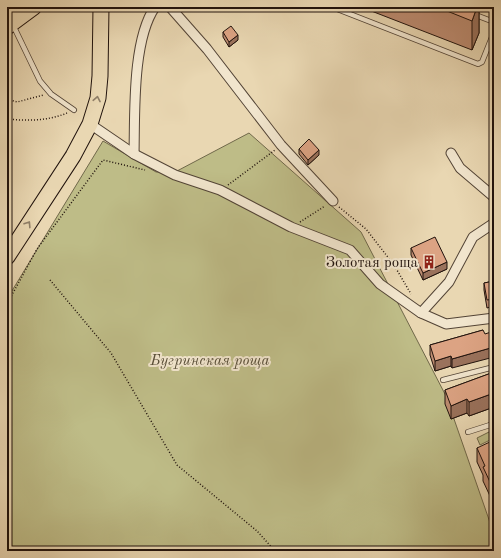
<svg xmlns="http://www.w3.org/2000/svg" width="501" height="558" viewBox="0 0 501 558" font-family="'Old Standard TT',serif">
<rect width="100%" height="100%" fill="#e9d7b2"/>
<filter id="stains"><feTurbulence type="fractalNoise" baseFrequency=".005" numOctaves="4"/><feColorMatrix values="0 0 0 0 .2 0 0 0 0 .09 0 0 0 0 .02 0 0 0 .5 -.17"/></filter>
<radialGradient id="worn" r=".72"><stop offset=".6" stop-color="#630" stop-opacity="0"/><stop offset="1" stop-color="#630" stop-opacity=".3"/></radialGradient>
<g fill="#bebc87" stroke="#70684a">
<polygon points="249,133 361,232 446,396 494,534 494,551 7,551 7,299 103,141 156,172 177,171"/>
<polygon points="489,432 492,439 480,445 477,438"/>
</g>
<g fill="none" stroke-linecap="round" stroke-linejoin="round">
<g stroke="#534436" stroke-width="6">
<g id="lane">
<polyline points="332,7 478,64 482,62 494,32"/>
<polyline points="473,14 494,22"/>
<polyline points="13,25 40,81 51,94 74,110"/>
<polyline points="443,380 494,367"/>
<polyline points="468,432 490,425 494,421"/>
</g>
</g>
<g stroke="#534436" stroke-width="11">
<g id="street">
<polyline points="170,7 207,49 281,145 333,201"/>
<polyline points="90,124 134,154 175,175 220,190 291,227 350,250 380,284 421,313 446,324 494,318"/>
<polyline points="451,153 460,168 494,197"/>
<path d="M134 154C135 114 132 40 155 7"/>
<polyline points="421,313 449,282 473,237 494,223"/>
</g>
</g>
<g stroke="#21130d" stroke-width="17">
<g id="primary">
<polyline points="7,10 11,7"/>
<polyline points="7,27 34,7"/>
<polyline points="7,257 73,156 90,124 98,98 100,76 101,7"/>
</g>
</g>
<g stroke="#21130d" stroke-width="1.5" stroke-dasharray="1 2" stroke-linecap="butt">
<polyline points="44,11 49,7"/>
<polyline points="7,99 17,102 44,95"/>
<path d="M7 119C27 121 48 121 67 113"/>
<polyline points="228,185 275,150"/>
<polyline points="339,207 366,229 394,265 411,294"/>
<polyline points="300,222 325,206"/>
<polyline points="7,274 11,267"/>
<polyline points="50,280 111,353 177,465 257,531 275,551"/>
<polyline points="7,304 37,249 103,160 145,170"/>
</g>
<use href="#lane" stroke="#f1e5cd" stroke-width="4.5"/>
<use href="#street" stroke="#f1e5cd" stroke-width="9"/>
<use href="#primary" stroke="#e9d7b2" stroke-width="15"/>
</g>
<g fill="#bd8c71" stroke="#21130d">
<polygon points="361,7 479,7 479,33 472,50"/>
<polygon points="223,32 238,40 229,47 223,37"/>
<polygon points="299,149 319,155 308,165 299,154"/>
<polygon points="411,248 447,269 423,280 411,255"/>
<polygon points="494,281 494,306 487,308 484,290 484,283"/>
<polygon points="483,330 452,368 451,366 435,371 430,355 430,345"/>
<polygon points="494,372 494,407 469,416 467,413 451,419 445,404 445,390"/>
<polygon points="494,446 494,496 493,495 490,496 483,481 483,475 477,462 477,448"/>
</g>
<g fill="#9a725c" stroke="#21130d">
<polygon points="477,7 479,7 479,33 472,50 472,21"/>
<polygon points="238,35 238,40 229,47 229,42"/>
<polygon points="319,150 319,155 308,165 308,160"/>
<polygon points="447,262 447,269 423,280 423,273"/>
<polygon points="494,347 494,357 452,368 452,359"/>
<polygon points="451,356 451,366 435,371 435,361"/>
<polygon points="494,393 494,407 469,416 469,402"/>
<polygon points="467,399 467,413 451,419 451,406"/>
<polygon points="493,481 493,495 490,496 490,482"/>
</g>
<g fill="#dca383" stroke="#21130d">
<polygon points="437,7 477,7 472,21"/>
<polygon points="231,26 238,35 229,42 223,32"/>
<polygon points="309,139 319,150 308,160 299,149"/>
<polygon points="435,237 447,262 423,273 411,248"/>
<polygon points="494,281 494,299 487,300 484,283"/>
<polygon points="483,330 485,334 494,331 494,347 452,359 451,356 435,361 430,345"/>
<polygon points="494,372 494,393 469,402 467,399 451,406 445,390"/>
<polygon points="492,441 494,446 494,482 493,481 490,482 483,467 485,466 477,448"/>
</g>
<defs><path id="oneway-chevron" d="M-2-3.5L2.5 0L-2 3.5" fill="none" stroke-width="1.6" stroke-linecap="round" stroke-linejoin="round"/></defs>
<g stroke="#8f7f68">
<use href="#oneway-chevron" transform="translate(97 99) rotate(-79)"/>
<use href="#oneway-chevron" transform="translate(28 224) rotate(-57)"/>
</g>
<defs>
<g id="building-bare" transform="scale(1.08)"><path d="M-4-6H4V6H1V3H-1V6H-4ZM-2.5-4.3h1.7v1.8h-1.7ZM.8-4.3h1.7v1.8H.8ZM-2.5-1h1.7V.8h-1.7ZM.8-1h1.7V.8H.8Z" fill="#8f2418" stroke="#f1e5cd" stroke-width="2.5" paint-order="stroke"/></g>
</defs>
<g fill-rule="evenodd">
<use href="#building-bare" x="429" y="262"/>
</g>
<g text-anchor="middle" stroke-width="4" stroke-linejoin="round" paint-order="stroke">
<g font-size="15" fill="#21130d" stroke="#f1e5cd" text-anchor="end">
<text x="418" y="267">Золотая роща</text>
</g>
<g font-size="15" font-style="italic" fill="#584e38" stroke="#f1e5cd">
<text x="210" y="365">Бугринская роща</text>
</g>
</g>
<rect width="501" height="558" fill="none" stroke="#e9d7b2" stroke-width="24"/>
<rect x="8" y="8" width="485" height="542" fill="none" stroke="#21130d" stroke-width="2"/>
<rect x="12" y="12" width="477" height="534" fill="none" stroke="#21130d"/>
<rect width="100%" height="100%" filter="url(#stains)"/>
<rect width="100%" height="100%" fill="url(#worn)"/>
</svg>
